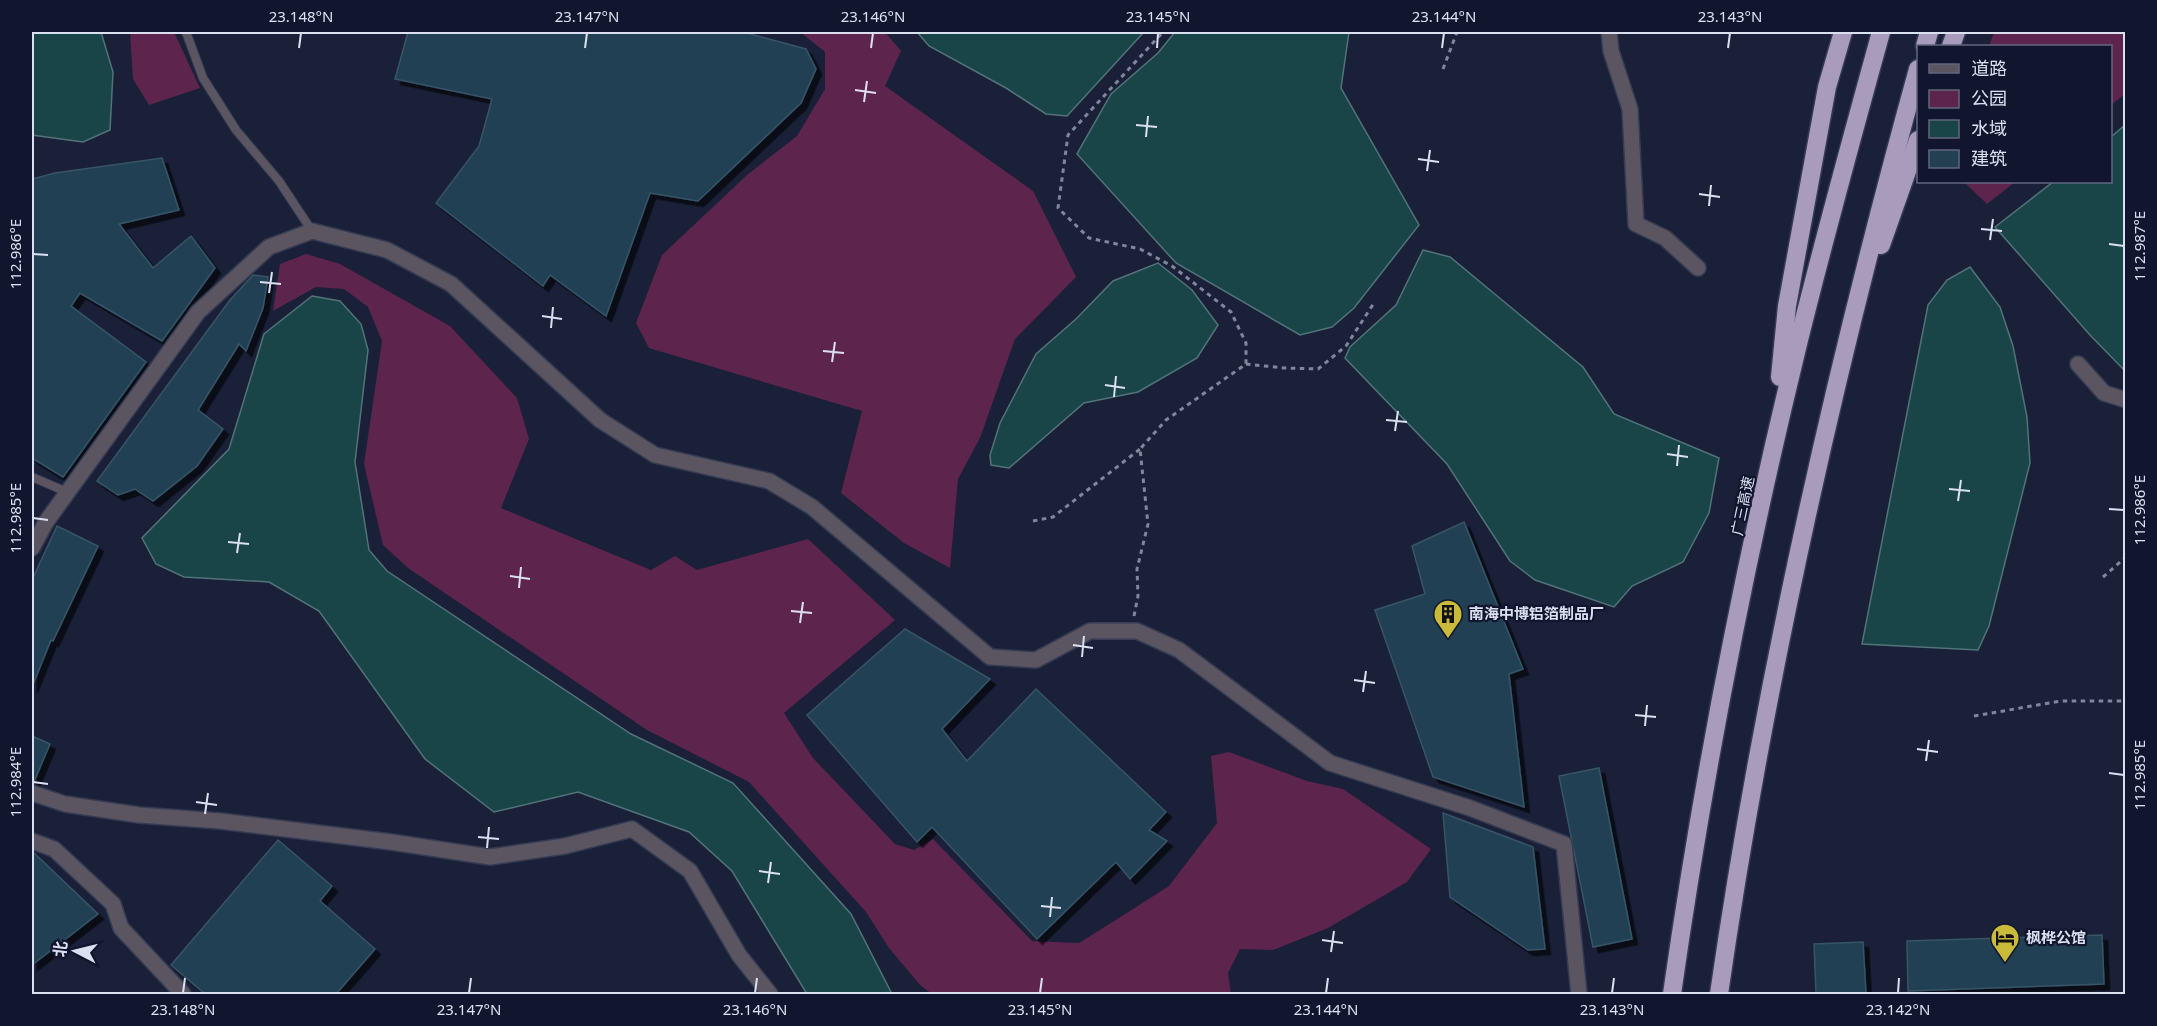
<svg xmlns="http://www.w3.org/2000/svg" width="2157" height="1026" viewBox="0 0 2157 1026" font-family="'Noto Sans','Noto Sans SC',sans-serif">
<defs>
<filter id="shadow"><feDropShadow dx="5.5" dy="5.5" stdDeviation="0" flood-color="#0009"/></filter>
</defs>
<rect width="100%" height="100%" fill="#192038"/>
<g fill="#5d244d">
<polygon points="130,32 174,32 200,88 149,105 133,79"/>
<polygon points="800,32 885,32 901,51 885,86 1033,191 1076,277 1015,339 980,438 958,479 950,568 904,543 841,493 862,411 649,348 636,323 662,255 747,175 797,136 825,89 825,52"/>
<polygon points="1994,32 2125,32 2125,94 2111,105 2110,46 1989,46"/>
<polygon points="1964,182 2015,182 1987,204"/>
<polygon points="306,254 340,264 450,326 517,398 529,439 501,508 651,570 675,556 697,570 808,539 895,620 784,713 813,758 895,844 914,850 933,839 1032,941 1079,943 1133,909 1169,886 1217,823 1211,756 1229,752 1307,781 1343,789 1431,849 1407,882 1328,928 1273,950 1240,949 1228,973 1231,994 932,994 920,985 889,948 866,912 749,782 647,730 408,568 383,545 364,464 382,341 368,307 344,289 316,287 273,311 280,264"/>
</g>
<g fill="#194448" stroke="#53737b" stroke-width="1.5">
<polygon points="32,32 101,32 113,72 110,130 83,142 32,135"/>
<polygon points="917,32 1144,32 1067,116 1046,114 1006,88 929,46"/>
<polygon points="1175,32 1349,32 1341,88 1419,225 1354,308 1332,327 1300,335 1176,263 1077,154 1111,94 1158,53"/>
<polygon points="2125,125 2125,371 2090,335 1995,227 2053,182 2110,182 2111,137"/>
<polygon points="1423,250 1450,257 1583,367 1614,414 1719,458 1709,513 1683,562 1632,586 1614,607 1535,580 1510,561 1447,464 1345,358 1350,347 1396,305"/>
<polygon points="1158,263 1192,290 1218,325 1197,358 1138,392 1084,403 1009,468 991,465 990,455 1000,423 1036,354 1076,319 1113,281"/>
<polygon points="1970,267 2000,307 2013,346 2027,417 2030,463 1989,626 1978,650 1862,644 1928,305 1947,280"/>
<polygon points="312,296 340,301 361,324 368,350 355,462 369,550 387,571 631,734 733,783 851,914 892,994 807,994 732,871 689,832 578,792 494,812 425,759 319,611 269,582 184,577 156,564 142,538 229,449 264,334"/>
</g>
<g fill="#234052" stroke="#375467" stroke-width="1.5" filter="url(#shadow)">
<polygon points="408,32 743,32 806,49 816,69 801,103 698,201 650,193 606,316 550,275 543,286 436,203 479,146 492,99 395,79"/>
<polygon points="162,158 179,210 119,224 153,268 191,236 215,268 162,341 80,293 71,306 146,362 63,477 32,458 32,179 55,173"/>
<polygon points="253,275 268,277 263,308 246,351 239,344 198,410 223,429 197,466 153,501 135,489 118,495 97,481 230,300"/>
<polygon points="1464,522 1523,669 1509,674 1524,807 1433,777 1375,610 1425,594 1412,546"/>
<polygon points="57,526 98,546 53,641 51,640 32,687 32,580"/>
<polygon points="905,629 990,679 942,729 967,761 1036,689 1166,812 1149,830 1167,841 1130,879 1116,862 1037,939 932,827 917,842 807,715"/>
<polygon points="32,736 50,744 33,784 32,783"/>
<polygon points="1599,768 1632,939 1593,947 1559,776"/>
<polygon points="1443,813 1533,847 1545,949 1528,950 1450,897"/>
<polygon points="278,840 332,886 320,901 375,949 336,994 205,994 171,965"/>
<polygon points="32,851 98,914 32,965"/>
<polygon points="2102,935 2104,984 1908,991 1907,941"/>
<polygon points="1863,942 1866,994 1816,994 1814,944"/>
</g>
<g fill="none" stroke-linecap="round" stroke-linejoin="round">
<g stroke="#343b52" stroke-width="10">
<g id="lane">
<polyline points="186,32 203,78 236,130 279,181 312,231"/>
<polyline points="32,477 67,492"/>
</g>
</g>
<g stroke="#343b52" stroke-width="18">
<g id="street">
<polyline points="1609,32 1611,51 1630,109 1636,224 1665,238 1698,268"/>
<polyline points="2078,364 2104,393 2126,400"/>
<polyline points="32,548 46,522 198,312 269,247 312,231 387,250 451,284 600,420 655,455 769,481 812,507 990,657 1036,660 1090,631 1137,631 1179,650 1330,763 1470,808 1564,844 1579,994"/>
<polyline points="32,793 65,804 139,815 220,821 391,842 490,857 565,846 632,829 690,871 739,955 770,994"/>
<polyline points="32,841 54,849 113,904 121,928 183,994"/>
</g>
</g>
<g stroke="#343b52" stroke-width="21">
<g id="highway">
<polyline points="1925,46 1929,32"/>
<polyline points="1951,46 1956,32"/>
<polyline points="1881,245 1918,140"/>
<polyline points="1780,377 1787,306 1827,87 1843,32"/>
<path d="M1672 994C1703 777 1745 561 1797 348 1823 242 1852 137 1881 32"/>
<path d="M1719 994C1764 682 1834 373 1918 69"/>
</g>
</g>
<g stroke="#81879b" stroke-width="3" stroke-dasharray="4.5 4.5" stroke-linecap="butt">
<polyline points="1443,69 1457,32"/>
<polyline points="1246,364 1284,368 1318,369 1346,346 1374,303"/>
<polyline points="1033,521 1053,517 1140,449"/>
<polyline points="2103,577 2126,557"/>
<polyline points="1134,616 1138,596 1137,569 1148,524 1140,449 1166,420 1246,364 1246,343 1231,312 1172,266 1140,249 1089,238 1058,208 1068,135 1163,32"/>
<polyline points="1974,716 2061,701 2126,701"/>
</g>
<use href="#lane" stroke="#5a5561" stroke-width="8"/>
<use href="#street" stroke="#5a5561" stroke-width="15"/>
<use href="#highway" stroke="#a99bbb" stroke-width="18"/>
</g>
<path fill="none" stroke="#dbe0f1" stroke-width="2" d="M299 48 301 33M585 48 587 33M871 48 873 33M1157 48 1158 33M1442 48 1444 33M1728 48 1730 33M855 90 876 93M864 102 867 81M1136 125 1157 127M1146 137 1148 116M1418 159 1439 162M1427 171 1430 150M1699 194 1720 197M1709 206 1711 185M1981 229 2002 231M1990 240 1993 219M2109 244 2124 246M33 254 48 255M260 282 281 284M269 293 272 272M542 316 562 319M551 328 553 307M823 351 844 353M832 362 835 342M1105 385 1125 388M1114 397 1116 376M1386 420 1407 422M1395 431 1398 411M1667 454 1688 457M1677 466 1679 445M1949 489 1970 491M1958 501 1961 480M2109 509 2124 510M33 518 48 520M228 542 249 544M237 553 240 533M510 576 530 579M519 588 521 567M791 611 812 613M800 623 803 602M1073 645 1093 648M1082 657 1084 636M1354 680 1375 683M1363 692 1366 671M1635 715 1656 717M1645 726 1647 705M1917 749 1938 752M1926 761 1929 740M2109 773 2124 775M33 782 48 784M196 802 217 805M205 814 208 793M478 837 499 839M487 848 489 827M759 871 780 874M768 883 771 862M1041 906 1061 908M1050 917 1052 897M1322 940 1343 943M1331 952 1334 931M183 993 185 978M469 993 471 978M755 993 757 978M1040 993 1042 978M1326 993 1328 978M1612 993 1614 978M1898 993 1899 978"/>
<defs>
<g id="building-pin" transform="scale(1.5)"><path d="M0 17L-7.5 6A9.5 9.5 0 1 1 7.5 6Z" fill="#caba3a" stroke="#11162e"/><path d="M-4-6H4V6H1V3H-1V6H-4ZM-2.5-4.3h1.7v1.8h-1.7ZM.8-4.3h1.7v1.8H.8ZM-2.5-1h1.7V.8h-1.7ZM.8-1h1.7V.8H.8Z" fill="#111"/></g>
<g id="hotel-pin" transform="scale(1.5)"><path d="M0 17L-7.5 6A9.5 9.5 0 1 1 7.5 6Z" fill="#caba3a" stroke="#11162e"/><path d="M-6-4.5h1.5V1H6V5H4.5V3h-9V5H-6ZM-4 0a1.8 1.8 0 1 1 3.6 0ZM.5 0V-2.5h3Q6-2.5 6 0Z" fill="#111"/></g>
</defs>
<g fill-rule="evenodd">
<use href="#building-pin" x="1448" y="614"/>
<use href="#hotel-pin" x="2005" y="938"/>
</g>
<g text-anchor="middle" stroke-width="4.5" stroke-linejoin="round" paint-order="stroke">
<g font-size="15" fill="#dbe0f1" stroke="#11162e">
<text transform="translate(1743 506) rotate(-78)" y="5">广三高速</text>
</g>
<g font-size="15" font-weight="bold" fill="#dbe0f1" stroke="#11162e" text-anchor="start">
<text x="1469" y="619">南海中博铝箔制品厂</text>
<text x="2026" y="943">枫桦公馆</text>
</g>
</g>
<rect width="2157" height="1026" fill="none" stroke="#11162e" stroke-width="66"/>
<rect x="1917" y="45" width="195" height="138" fill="#11162e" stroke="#62677c" stroke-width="1.5"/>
<rect x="1929" y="64" width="30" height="9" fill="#5a5561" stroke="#62677c" stroke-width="1.5"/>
<text x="1971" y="75" font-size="18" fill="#dbe0f1">道路</text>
<rect x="1929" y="90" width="30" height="18" fill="#5d244d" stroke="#62677c" stroke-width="1.5"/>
<text x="1971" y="105" font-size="18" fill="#dbe0f1">公园</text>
<rect x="1929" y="120" width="30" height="18" fill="#194448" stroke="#62677c" stroke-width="1.5"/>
<text x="1971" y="135" font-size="18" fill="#dbe0f1">水域</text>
<rect x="1929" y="150" width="30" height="18" fill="#234052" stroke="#62677c" stroke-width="1.5"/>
<text x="1971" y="165" font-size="18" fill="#dbe0f1">建筑</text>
<g transform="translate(75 951) rotate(277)" stroke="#11162e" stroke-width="4.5" paint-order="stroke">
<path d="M0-4.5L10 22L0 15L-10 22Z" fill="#dbe0f1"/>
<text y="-9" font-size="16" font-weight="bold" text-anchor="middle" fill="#dbe0f1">北</text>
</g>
<rect x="33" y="33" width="2091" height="960" fill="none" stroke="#dbe0f1" stroke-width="2"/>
<g font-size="15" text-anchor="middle" fill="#dbe0f1">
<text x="301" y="22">23.148°N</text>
<text x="587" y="22">23.147°N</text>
<text x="873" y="22">23.146°N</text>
<text x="1158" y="22">23.145°N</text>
<text x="1444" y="22">23.144°N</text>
<text x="1730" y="22">23.143°N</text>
<text transform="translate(2140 246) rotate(-90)" y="5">112.987°E</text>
<text transform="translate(16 254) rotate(-90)" y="5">112.986°E</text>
<text transform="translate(2140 510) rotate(-90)" y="5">112.986°E</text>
<text transform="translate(16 518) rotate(-90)" y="5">112.985°E</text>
<text transform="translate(2140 775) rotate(-90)" y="5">112.985°E</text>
<text transform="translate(16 782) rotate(-90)" y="5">112.984°E</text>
<text x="183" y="1015">23.148°N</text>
<text x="469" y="1015">23.147°N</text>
<text x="755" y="1015">23.146°N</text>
<text x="1040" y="1015">23.145°N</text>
<text x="1326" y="1015">23.144°N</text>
<text x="1612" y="1015">23.143°N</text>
<text x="1898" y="1015">23.142°N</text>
</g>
</svg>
